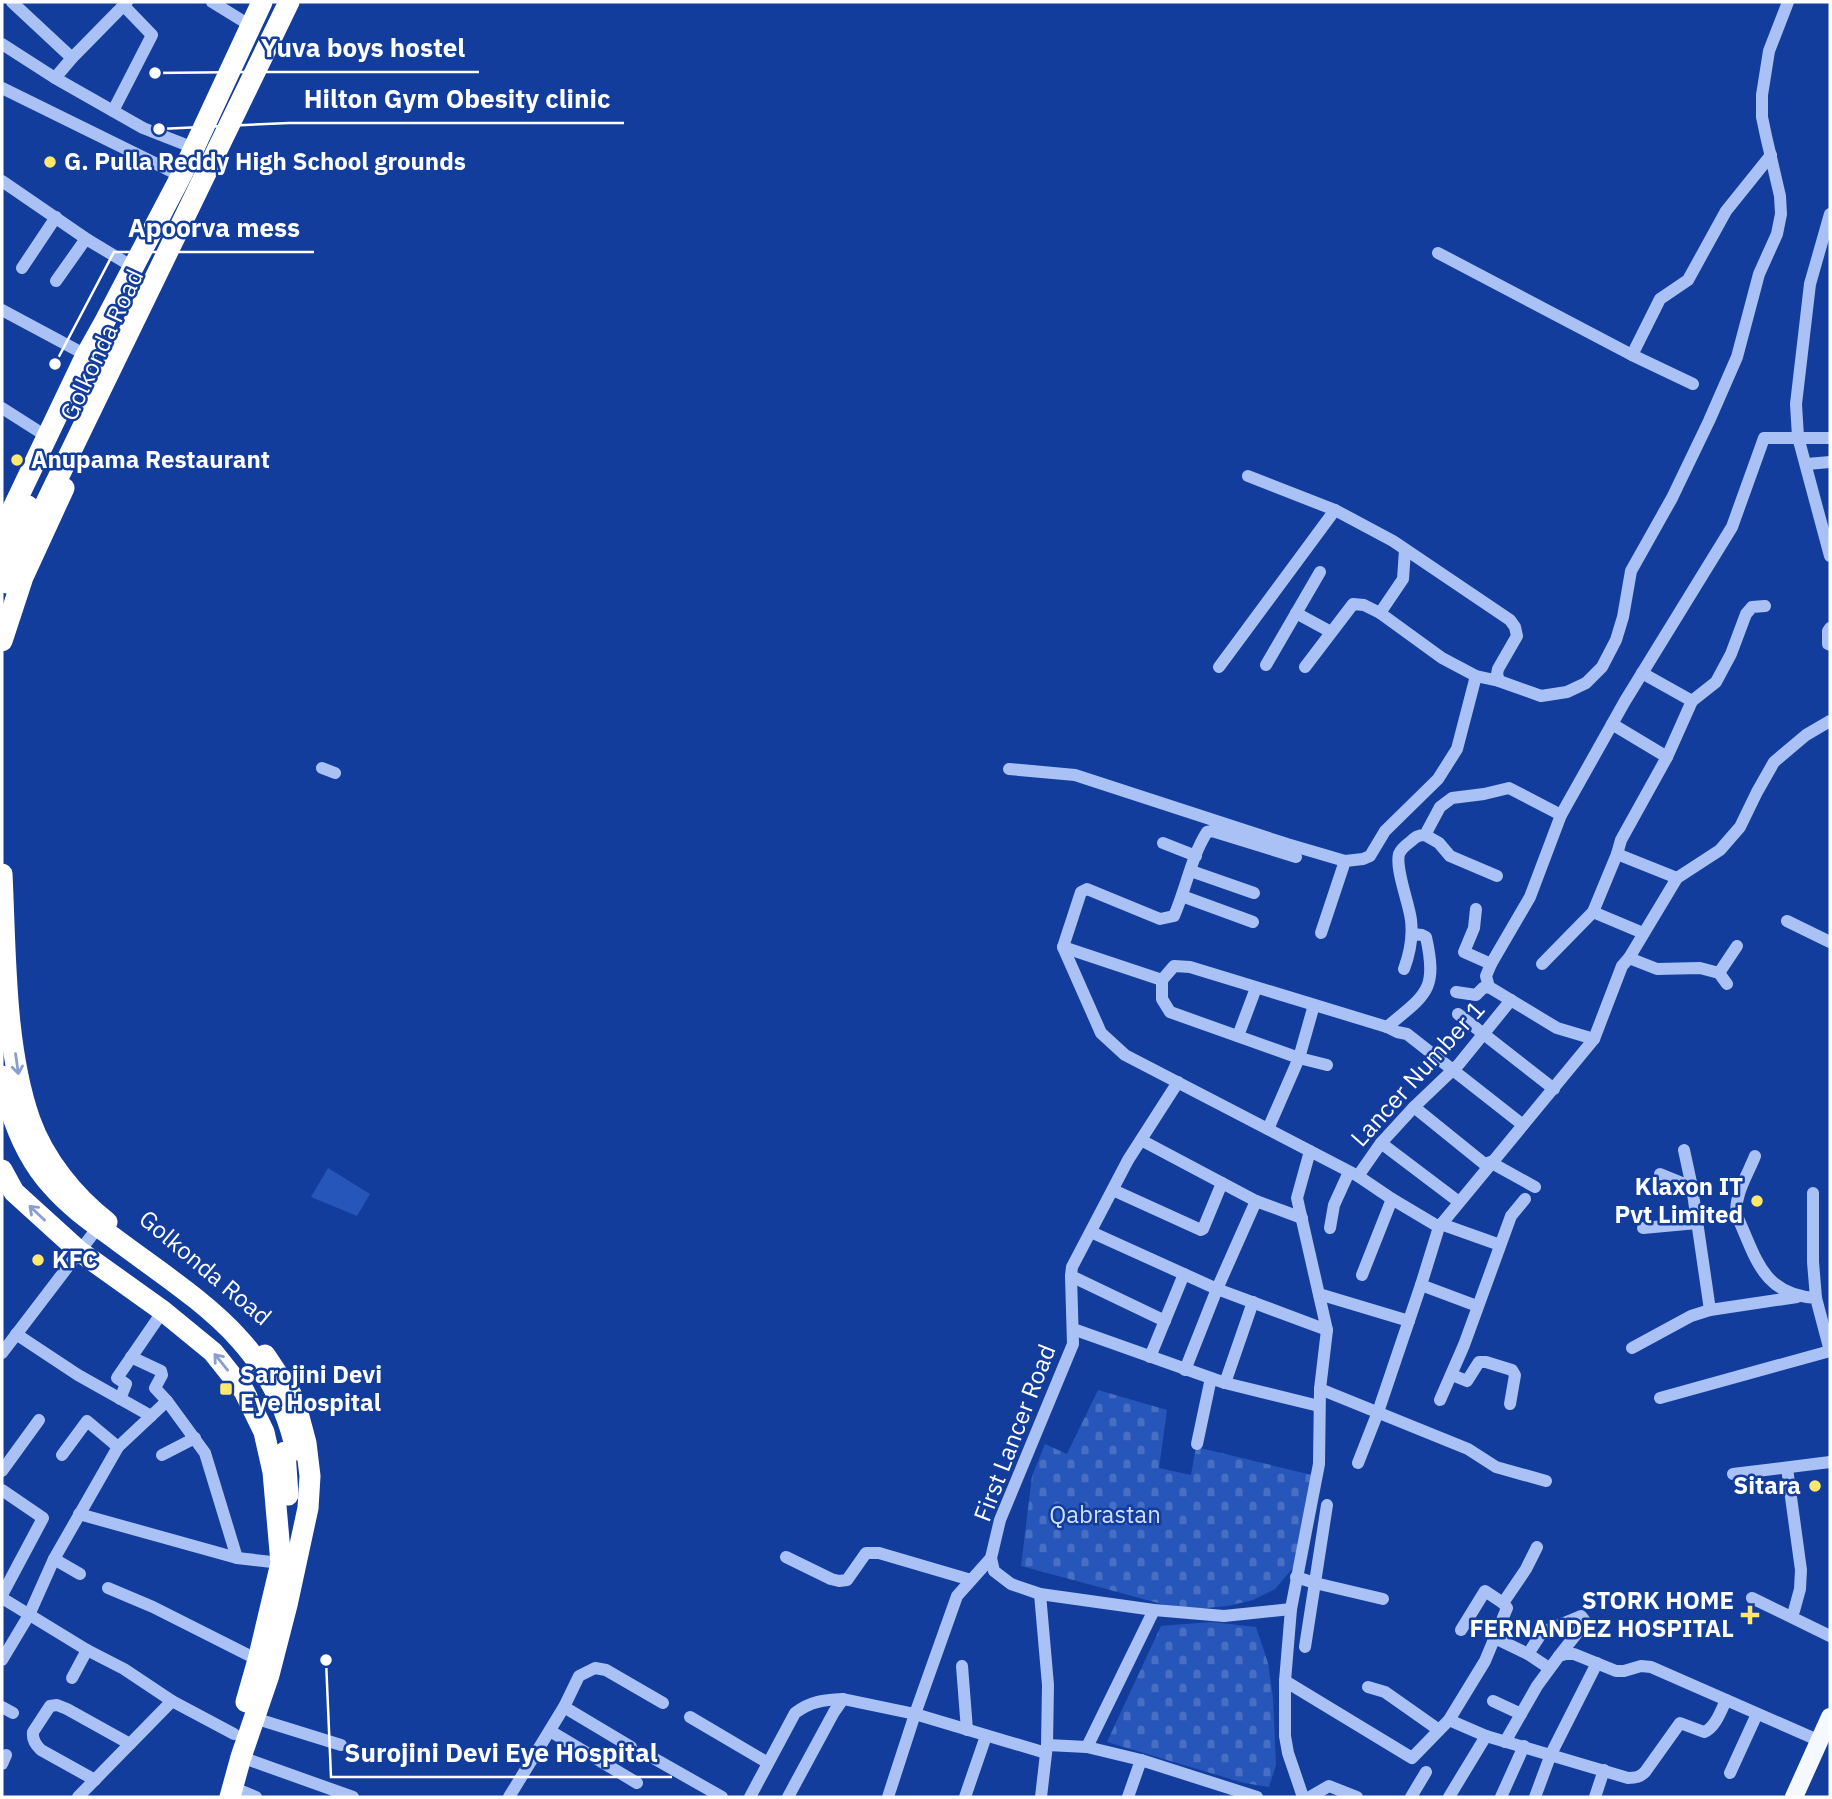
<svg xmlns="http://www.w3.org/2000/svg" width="1832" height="1799" viewBox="0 0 1832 1799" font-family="'IBM Plex Sans',sans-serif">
<defs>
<pattern id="cemetery-stones" width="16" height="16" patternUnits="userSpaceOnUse" patternTransform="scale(1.75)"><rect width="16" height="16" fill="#2656ba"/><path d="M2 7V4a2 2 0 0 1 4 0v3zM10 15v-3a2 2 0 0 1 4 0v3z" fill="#476fc4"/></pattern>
</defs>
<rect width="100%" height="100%" fill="#133d9c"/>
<polygon fill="#2656ba" points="328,1168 370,1194 357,1216 311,1197"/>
<g fill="url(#cemetery-stones)">
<polygon points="1098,1390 1167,1410 1159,1468 1191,1475 1196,1447 1316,1476 1293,1568 1275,1589 1253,1600 1228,1606 1184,1610 1021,1566 1032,1476 1045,1444 1067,1454"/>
<polygon points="1211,1622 1256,1627 1268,1663 1273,1698 1276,1765 1269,1787 1244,1783 1107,1742 1161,1626"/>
</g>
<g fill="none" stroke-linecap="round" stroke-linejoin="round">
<g stroke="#a9c1f4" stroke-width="12">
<polyline points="12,2 72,58"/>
<polyline points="212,2 251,26"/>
<polyline points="2,44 55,78 143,128 194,148"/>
<polyline points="55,78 72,58 127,2"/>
<polyline points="2,88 181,176"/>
<polyline points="113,111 152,35 123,5"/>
<polyline points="2,181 88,240"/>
<polyline points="1830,214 1810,284 1796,404 1798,437 1830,556"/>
<polyline points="1438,253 1632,355 1693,384"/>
<polyline points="22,268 56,217"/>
<polyline points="56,281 85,240 88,240 133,267"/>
<polyline points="2,310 86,355"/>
<polyline points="1632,355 1660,299 1688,280 1726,211 1771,155"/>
<polyline points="2,408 46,436"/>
<polyline points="1807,464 1830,462"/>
<polyline points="1248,476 1335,510 1393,541 1510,620 1515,627 1517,636 1498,669 1497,674 1499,681"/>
<polyline points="1296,613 1331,632"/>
<polyline points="1380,613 1403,579 1405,550"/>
<polyline points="1830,628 1828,631 1828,644 1830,645"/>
<polyline points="1266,665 1320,572"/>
<polyline points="1219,667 1335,510"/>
<polyline points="1305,667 1353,604 1364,605 1380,613 1442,658 1476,676 1499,681 1541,696 1567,692 1586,683 1602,667 1616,640 1623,617 1631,571 1672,498 1709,421 1737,357 1759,274 1777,234 1781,214 1780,196 1766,136 1762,117 1762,95 1769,51 1788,2"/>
<polyline points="1642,673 1692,701"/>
<polyline points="1612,724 1667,757"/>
<polyline points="322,768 335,773"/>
<polyline points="1009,769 1075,775 1287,844 1345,861 1363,859 1370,856 1385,831 1438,779 1457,749 1476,676"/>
<polyline points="1425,835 1439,843 1450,856 1497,876"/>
<polyline points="1163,843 1196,856"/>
<polyline points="1617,854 1677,878"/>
<path d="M1296 857 1212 831 1207 832C1191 857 1186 889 1174 916L1160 919 1087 889 1081 892 1063 947 1101 1033 1125 1055 1358 1176 1392 1199 1439 1227"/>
<polyline points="1191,871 1254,893"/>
<polyline points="1182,896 1253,922"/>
<polyline points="1476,909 1474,928 1464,952 1491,964"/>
<polyline points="1593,912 1643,933"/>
<polyline points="1787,921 1830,942"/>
<polyline points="1321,933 1345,861"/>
<polyline points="1063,947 1162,980"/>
<polyline points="1629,958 1657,969 1700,968 1719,973 1727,984"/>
<polyline points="1542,964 1593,912 1617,854 1621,840 1667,757 1692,701 1716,682 1731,654 1746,614 1752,607 1765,606"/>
<path d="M1404 969C1410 953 1413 937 1411 920 1409 903 1395 869 1399 854 1401 849 1406 845 1410 842 1416 837 1418 835 1425 835L1440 807 1452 798 1484 794 1509 788 1561 815"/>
<polyline points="1719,973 1737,946"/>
<polyline points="1456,992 1476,995 1483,988 1489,987"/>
<polyline points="1458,1014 1554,1089"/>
<path d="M1387 1027C1426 994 1438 991 1426 937L1422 935 1412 934"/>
<polyline points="1238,1036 1256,988"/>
<polyline points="1594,1039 1557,1028 1489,987 1486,976 1491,964 1530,897 1561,815 1625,701 1732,527 1764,438 1830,438"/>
<polyline points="1327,1065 1299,1058 1170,1012 1162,999 1162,980 1174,966 1190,967 1387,1027 1397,1032 1407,1034 1523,1125"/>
<polyline points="1414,1107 1487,1166"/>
<polyline points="1268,1129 1299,1058 1314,1005"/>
<polyline points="1141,1140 1256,1201 1302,1218"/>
<polyline points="1381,1143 1459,1202"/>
<polyline points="1684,1150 1692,1187 1710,1310"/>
<path d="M1755 1156C1748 1174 1733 1197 1737 1216 1756 1257 1762 1295 1816 1298L1830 1351"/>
<polyline points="1490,1162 1535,1187"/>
<polyline points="1660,1174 1692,1187"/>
<polyline points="1358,1176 1381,1143 1414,1107 1459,1064 1511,1000"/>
<polyline points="1113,1190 1201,1230 1203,1229 1222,1183"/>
<polyline points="1813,1193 1813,1262 1816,1298"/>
<polyline points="1441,1224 1500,1245"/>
<polyline points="1330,1228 1334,1205 1349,1172"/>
<polyline points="1643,1228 1697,1223"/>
<polyline points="1091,1232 1217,1289 1327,1330"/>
<polyline points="1362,1275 1392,1199"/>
<polyline points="1071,1276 1165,1321"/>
<polyline points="1421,1285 1477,1306"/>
<polyline points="1319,1294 1409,1321"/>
<polyline points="1073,1329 1225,1383 1319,1406"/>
<polyline points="16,1334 78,1375 151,1416"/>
<polyline points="1632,1348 1691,1316 1710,1310 1797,1297"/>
<polyline points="2,1353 102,1222"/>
<polyline points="131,1357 161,1371 162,1375 155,1388 167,1401 205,1453 237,1558"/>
<polyline points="1150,1357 1184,1274"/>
<polyline points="1185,1370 1217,1289 1256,1201"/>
<polyline points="1452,1375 1467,1381 1479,1362 1486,1362 1512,1370 1515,1375 1510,1404"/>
<polyline points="1225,1383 1253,1302"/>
<polyline points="1320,1389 1468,1449 1496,1467 1546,1481"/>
<polyline points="1660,1398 1830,1351"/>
<polyline points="120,1399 126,1384 117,1378 163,1311"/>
<polyline points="1440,1400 1464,1345 1511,1216 1525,1199"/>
<polyline points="1197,1444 1211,1378"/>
<polyline points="62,1455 87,1421 118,1447"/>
<polyline points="162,1455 195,1438"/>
<polyline points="1358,1463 1378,1412 1421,1285 1439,1227 1594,1039 1622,966 1629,958 1677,878 1720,850 1740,827 1757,792 1774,762 1806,735 1830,721"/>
<polyline points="1787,1468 1801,1570 1800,1589 1794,1611"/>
<polyline points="2,1471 39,1420"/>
<polyline points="1733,1474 1830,1462"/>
<polyline points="2,1490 43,1518 2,1595"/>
<polyline points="79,1514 237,1558 281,1563"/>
<polyline points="786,1557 831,1579 839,1581 847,1580 866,1553 879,1553 971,1580"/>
<polyline points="54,1559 80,1574"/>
<polyline points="1296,1577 1315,1583 1383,1599"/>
<polyline points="108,1588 153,1607 258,1660"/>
<polyline points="1040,1594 1154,1610 1224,1616 1291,1609"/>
<polyline points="2,1598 87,1650 124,1669 172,1701 234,1734"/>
<polyline points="1752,1598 1830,1636"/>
<polyline points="1461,1630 1485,1591 1503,1603"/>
<polyline points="1495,1638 1528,1654 1549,1668"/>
<polyline points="1305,1647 1327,1505"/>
<polyline points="1528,1654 1541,1634 1545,1631 1581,1616 1585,1621 1585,1623 1559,1656"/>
<polyline points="2,1660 29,1615 54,1559 118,1447 167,1401"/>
<polyline points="962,1666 967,1730"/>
<polyline points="72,1678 87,1650"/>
<polyline points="1285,1681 1412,1758 1449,1720 1485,1661 1507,1608 1503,1603 1526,1569 1537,1547"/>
<polyline points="1368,1687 1385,1692 1439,1730"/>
<polyline points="1493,1701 1521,1714"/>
<polyline points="2,1707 13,1713"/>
<polyline points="564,1707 631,1747"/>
<polyline points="690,1717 768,1763"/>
<polyline points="254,1718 341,1745"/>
<path d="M1449 1720 1486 1736 1628 1778C1636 1778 1640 1777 1645 1772L1680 1723 1704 1732C1715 1728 1721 1711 1726 1700"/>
<polyline points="550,1731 637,1783"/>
<polyline points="1505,1742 1537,1686 1559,1656 1566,1654 1574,1654 1616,1671 1624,1671 1641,1666 1651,1667 1820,1741"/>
<polyline points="1047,1745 1087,1747 1141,1760 1257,1797"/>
<polyline points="1087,1747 1154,1610"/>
<polyline points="241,1757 353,1797"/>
<polyline points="655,1759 722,1797"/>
<polyline points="2,1764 6,1755"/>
<polyline points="1730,1773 1757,1714"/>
<path d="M95 1780 41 1750C36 1745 32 1740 33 1732L50 1706 57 1705 67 1709 130 1744"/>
<polyline points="232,1787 256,1797"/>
<polyline points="78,1797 172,1701"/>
<polyline points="509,1797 564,1707 579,1676 595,1668 606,1670 663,1703"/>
<path d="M750 1797 795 1713C811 1701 824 1700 843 1699"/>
<polyline points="788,1797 834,1712 843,1699 915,1714 1046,1753"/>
<polyline points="888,1797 915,1714 957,1596 991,1558"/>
<polyline points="965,1797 986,1736"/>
<polyline points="1041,1797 1047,1745 1048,1685 1040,1594 1011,1584 994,1571 991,1558 1000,1520 1073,1344 1071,1276 1072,1267 1128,1160 1178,1082"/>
<polyline points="1128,1797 1141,1760"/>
<polyline points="1303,1797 1288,1753 1285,1736 1285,1681 1291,1609 1319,1464 1320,1389 1327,1330 1297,1198 1310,1151"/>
<polyline points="1310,1797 1329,1786 1357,1797"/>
<polyline points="1411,1797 1426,1772"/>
<polyline points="1449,1797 1486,1736"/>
<polyline points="1501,1797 1524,1746"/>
<polyline points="1535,1797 1551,1754 1597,1663"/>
<polyline points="1595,1797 1604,1770"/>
</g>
<polyline stroke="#f5f8ff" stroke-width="18" points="1794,1797 1830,1717"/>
<g stroke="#fff" stroke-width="21">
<polyline points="2,531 86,355 105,321 181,176 262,2"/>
<polyline points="2,641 23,577 64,488"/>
<path d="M2 874C6 953 4 1045 30 1120 44 1159 74 1197 107 1222"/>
<polyline points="2,1170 14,1192 79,1251 163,1311 213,1352 244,1391 264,1432 273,1472 281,1563 258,1660 246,1702"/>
<polyline points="285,1452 288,1495"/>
<polyline points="230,1797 241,1757 269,1675 287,1605 308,1508 310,1476 306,1443 298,1413 291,1394 265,1355"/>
</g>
<g stroke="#fff" stroke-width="21">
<polyline points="2,560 28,506"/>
<polyline points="7,583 289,2"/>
<path d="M2 1076C10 1116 24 1155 52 1186 71 1208 95 1224 118 1241 200 1302 272 1342 296 1450"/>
</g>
</g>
<defs><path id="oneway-shaft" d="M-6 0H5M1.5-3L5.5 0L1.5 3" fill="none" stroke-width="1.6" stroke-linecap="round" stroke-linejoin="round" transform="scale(1.75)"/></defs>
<g stroke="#899ece">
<use href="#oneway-shaft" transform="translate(17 1064) rotate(82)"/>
<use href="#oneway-shaft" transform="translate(37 1213) rotate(-137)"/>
<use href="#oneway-shaft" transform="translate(221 1362) rotate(-129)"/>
</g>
<g fill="#ffe86b" stroke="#133d9c" stroke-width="2.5">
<circle cx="50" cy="162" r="7"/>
<circle cx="17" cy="460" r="7"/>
<circle cx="1757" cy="1201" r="7"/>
<circle cx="38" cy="1260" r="7"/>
<rect x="219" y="1382" width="14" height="14" rx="3.5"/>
<circle cx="1815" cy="1486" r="7"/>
<path d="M1746.5 1604.5h7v7h7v7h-7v7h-7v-7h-7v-7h7z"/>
</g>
<g text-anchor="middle" stroke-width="5" stroke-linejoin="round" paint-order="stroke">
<g font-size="24" font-weight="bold" fill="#fff" stroke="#133d9c" text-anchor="start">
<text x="64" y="170">G. Pulla Reddy High School grounds</text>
<text x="31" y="468">Anupama Restaurant</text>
<text x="1743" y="1195" text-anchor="end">Klaxon IT<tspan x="1743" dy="28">Pvt Limited</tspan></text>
<text x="52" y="1268">KFC</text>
<text x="240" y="1383">Sarojini Devi<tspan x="240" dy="28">Eye Hospital</tspan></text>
<text x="1801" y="1494" text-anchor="end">Sitara</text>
<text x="1734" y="1609" text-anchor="end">STORK HOME<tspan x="1734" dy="28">FERNANDEZ HOSPITAL</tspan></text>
</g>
<g font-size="24" fill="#fff" stroke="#133d9c">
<text transform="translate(102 345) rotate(-65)" y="8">Golkonda Road</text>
<text transform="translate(1418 1074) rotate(-48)" y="8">Lancer Number 1</text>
<text transform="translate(205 1268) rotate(40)" y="8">Golkonda Road</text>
<text transform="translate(1015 1433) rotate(-69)" y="8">First Lancer Road</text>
</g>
<g font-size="24" fill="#d1dffd" stroke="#133d9c">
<text x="1105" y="1523">Qabrastan</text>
</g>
</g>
<path fill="none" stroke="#fff" stroke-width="2.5" d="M155 73L247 72H479M159 129L289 123H624M55 364L114 252H314M326 1660L331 1777H672"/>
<g fill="#fff" stroke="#133d9c" stroke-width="2.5">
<circle cx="155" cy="73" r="7"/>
<circle cx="159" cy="129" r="7"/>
<circle cx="55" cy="364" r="7"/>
<circle cx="326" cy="1660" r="7"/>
</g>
<g font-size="26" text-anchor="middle" font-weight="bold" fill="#fff" stroke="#133d9c" stroke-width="5" stroke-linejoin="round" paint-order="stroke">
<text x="363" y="57">Yuva boys hostel</text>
<text x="457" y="108">Hilton Gym Obesity clinic</text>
<text x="214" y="237">Apoorva mess</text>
<text x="501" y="1762">Surojini Devi Eye Hospital</text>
</g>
<rect width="1832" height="1799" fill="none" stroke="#ffffff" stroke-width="7"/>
</svg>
